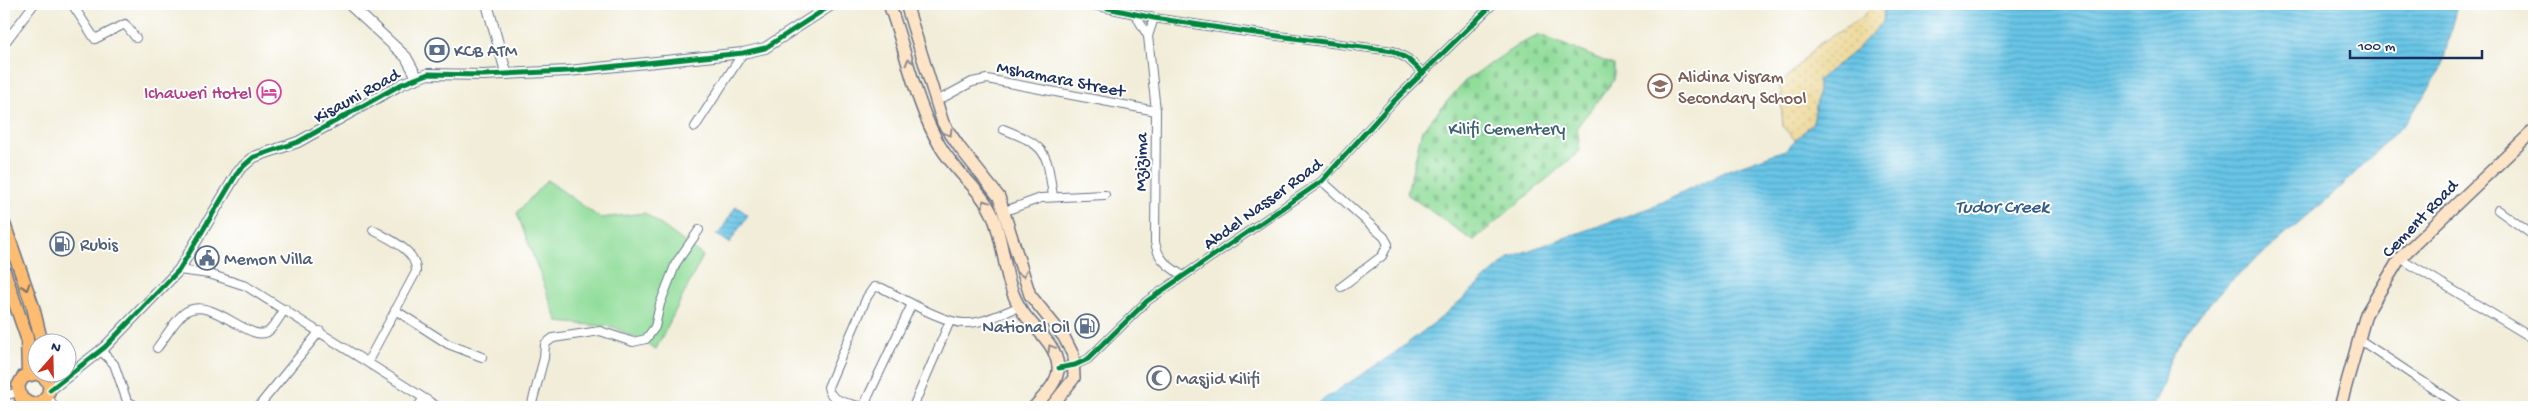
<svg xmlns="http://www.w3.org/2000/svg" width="2538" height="411" viewBox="0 0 2538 411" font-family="'Gochi Hand',sans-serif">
<defs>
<pattern id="sand-dots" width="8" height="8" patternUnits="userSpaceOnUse" patternTransform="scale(1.25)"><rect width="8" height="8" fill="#eeda9e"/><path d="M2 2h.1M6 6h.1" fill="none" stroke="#ccbb8a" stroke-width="1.8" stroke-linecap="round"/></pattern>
<pattern id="cemetery-stones" width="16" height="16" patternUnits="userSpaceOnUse" patternTransform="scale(1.25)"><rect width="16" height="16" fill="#91dd9a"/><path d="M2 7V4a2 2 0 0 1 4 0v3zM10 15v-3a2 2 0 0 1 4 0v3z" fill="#7cbe87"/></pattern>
<pattern id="water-rules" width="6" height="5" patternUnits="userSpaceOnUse" patternTransform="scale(1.25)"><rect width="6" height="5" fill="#68c5e6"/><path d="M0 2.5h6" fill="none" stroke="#55a0be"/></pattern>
</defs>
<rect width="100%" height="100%" fill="#fff"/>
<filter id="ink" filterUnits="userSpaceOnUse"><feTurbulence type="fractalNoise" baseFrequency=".02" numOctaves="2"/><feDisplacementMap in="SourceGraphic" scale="10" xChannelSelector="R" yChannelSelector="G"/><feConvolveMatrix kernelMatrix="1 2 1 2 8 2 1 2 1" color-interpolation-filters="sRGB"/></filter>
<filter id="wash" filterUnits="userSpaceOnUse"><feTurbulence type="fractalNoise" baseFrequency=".0096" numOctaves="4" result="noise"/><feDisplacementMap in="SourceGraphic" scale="20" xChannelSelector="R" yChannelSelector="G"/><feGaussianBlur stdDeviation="1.12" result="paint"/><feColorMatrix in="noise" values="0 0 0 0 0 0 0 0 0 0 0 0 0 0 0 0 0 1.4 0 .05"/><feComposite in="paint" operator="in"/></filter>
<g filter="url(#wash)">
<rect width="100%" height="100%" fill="#f1edd8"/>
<polygon fill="#91dd9a" stroke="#56867c" points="547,180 600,218 645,213 703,256 656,349 614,327 558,322 517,213"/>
<polygon fill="url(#sand-dots)" stroke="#84847e" points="1872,4 1949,4 1828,175 1783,127 1780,85 1818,45 1864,16"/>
<polygon fill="url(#cemetery-stones)" stroke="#56867c" points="1540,35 1614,65 1614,80 1577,127 1580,151 1473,241 1407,194 1422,130 1465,81 1518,45"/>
<g fill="url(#water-rules)" stroke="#427aa2">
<polygon points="1884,4 2457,4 2441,71 2407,120 2339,189 2230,282 2194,321 2179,343 2168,365 2164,384 2151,407 1312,407 1393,354 1442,317 1510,257 1649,208 1728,170 1785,150 1813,123 1818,94 1818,80 1856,50 1883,22"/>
<polygon points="736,206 748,215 730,242 731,244 716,234 719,234"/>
</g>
</g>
<g filter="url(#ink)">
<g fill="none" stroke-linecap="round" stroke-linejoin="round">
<g stroke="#667289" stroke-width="10">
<g id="minor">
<polyline points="72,4 95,39 125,24 136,38"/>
<polyline points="1089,4 1154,18 1240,31 1393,51 1408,59 1423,73"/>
<polyline points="1135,14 1148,36"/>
<path d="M1154 18 1148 36 1156 111 1155 242C1158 260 1168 266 1183 276"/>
<polyline points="4,44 34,4"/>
<polyline points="935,102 972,82 987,79 1156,111"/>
<polyline points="695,127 743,53"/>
<path d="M1003 129C1048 147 1046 150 1053 196"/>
<polyline points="1322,181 1384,237 1388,244 1382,256 1341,287"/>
<polyline points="2498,210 2534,236"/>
<polyline points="1005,211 1041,198 1105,195"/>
<polyline points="2400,258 2534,339"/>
<polyline points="179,270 209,274 246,286 438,407"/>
<polyline points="395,310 448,344 482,357"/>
<polyline points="2360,340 2461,407"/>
<path d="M157 348C165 338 173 323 183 314 209 291 251 346 269 331 275 326 280 316 285 309"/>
<polyline points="101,351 114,364 127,401 138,407"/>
<path d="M368 361 416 272C417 250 389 239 373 230"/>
<polyline points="1059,368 1075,365 1088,359 1147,301 1322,181 1392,103 1493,4"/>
<polyline points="4,396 18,392"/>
<polyline points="48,397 55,407"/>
<polyline points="258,407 320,331"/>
<polyline points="417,407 424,399"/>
<polyline points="531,407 544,358 545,344 553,338 600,331 633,342 646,339 655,327 660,304 676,263 699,230"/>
<path d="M863 407C851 404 829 401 828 387L867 297 874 287 882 288C902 298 943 323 964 323 982 324 1002 313 1019 307"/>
<polyline points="863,407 912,304"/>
<polyline points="913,407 950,321"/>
</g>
</g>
<g stroke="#667289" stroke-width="12">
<g id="tertiary">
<polyline points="349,4 406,57 417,77"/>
<polyline points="487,4 506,72"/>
<polyline points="50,390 105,347 179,270 239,170 254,157 298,142 402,84 428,74 483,75 568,71 743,53 765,48 833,4"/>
</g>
</g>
<g stroke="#667289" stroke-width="14">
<g id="secondary">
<path d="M889 4C906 50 915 103 940 146 955 172 981 189 993 216 1005 245 1003 278 1019 306 1030 327 1055 340 1058 366 1060 381 1043 397 1034 407"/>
<polyline points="906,4 943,123 960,148 999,197 1030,295 1064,337 1073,355 1074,378 1051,407"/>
<polyline points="2340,407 2366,314 2400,258 2534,130"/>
</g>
</g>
<g stroke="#667289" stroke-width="15">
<g id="trunk">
<polyline points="4,224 33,307 42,344"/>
<polyline points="4,271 27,338 28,374"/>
<path d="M38 373 23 377 18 386 21 398 30 404C50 406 57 381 38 374"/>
</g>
</g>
<use href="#minor" stroke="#fff" stroke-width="8"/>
<use href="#tertiary" stroke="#fff" stroke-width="10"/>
<use href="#secondary" stroke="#fee4c6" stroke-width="11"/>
<use href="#trunk" stroke="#fdbc70" stroke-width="12"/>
<g stroke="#fff" stroke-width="8">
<g id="cycleway">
<polyline points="1089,4 1154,18 1240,31 1393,51 1408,59 1423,73"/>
<polyline points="1059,368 1075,365 1088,359 1147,301 1322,181 1392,103 1493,4"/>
<polyline points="50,390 105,347 179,270 239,170 254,157 298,142 402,84 428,74 483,75 568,71 743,53 765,48 833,4"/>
</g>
</g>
<use href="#cycleway" stroke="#00873e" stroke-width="5"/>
</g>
<defs><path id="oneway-chevron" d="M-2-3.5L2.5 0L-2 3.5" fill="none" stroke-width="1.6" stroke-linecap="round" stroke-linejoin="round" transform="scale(1.25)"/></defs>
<g stroke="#8c8a92">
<use href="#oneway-chevron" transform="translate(909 62) rotate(-107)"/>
<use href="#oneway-chevron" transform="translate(949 133) rotate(59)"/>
<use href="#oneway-chevron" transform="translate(985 203) rotate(-124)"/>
<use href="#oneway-chevron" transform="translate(1023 274) rotate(73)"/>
<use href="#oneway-chevron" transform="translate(1051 348) rotate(-121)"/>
</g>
<use stroke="#816e66" href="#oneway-chevron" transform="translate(26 287) rotate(71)"/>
</g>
<defs>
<g id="bank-ring" transform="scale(1.25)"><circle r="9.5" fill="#fff" stroke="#5c6f8a" stroke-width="1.5"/><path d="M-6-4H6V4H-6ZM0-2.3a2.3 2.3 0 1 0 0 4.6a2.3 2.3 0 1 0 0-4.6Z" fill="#5c6f8a"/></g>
<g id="school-ring" transform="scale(1.25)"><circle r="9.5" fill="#fff" stroke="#8d6e63" stroke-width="1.5"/><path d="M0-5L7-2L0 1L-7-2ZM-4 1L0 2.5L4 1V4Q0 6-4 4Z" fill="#8d6e63"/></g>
<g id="hotel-ring" transform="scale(1.25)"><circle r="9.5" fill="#fff" stroke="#d1479c" stroke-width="1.5"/><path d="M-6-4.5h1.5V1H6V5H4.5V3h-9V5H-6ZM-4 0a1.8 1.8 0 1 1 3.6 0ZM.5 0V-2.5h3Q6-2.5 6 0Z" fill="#d1479c"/></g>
<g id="fuel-ring" transform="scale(1.25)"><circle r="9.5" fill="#fff" stroke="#5c6f8a" stroke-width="1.5"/><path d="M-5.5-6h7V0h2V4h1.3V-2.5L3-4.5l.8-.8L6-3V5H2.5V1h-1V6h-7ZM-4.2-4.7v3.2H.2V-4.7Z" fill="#5c6f8a"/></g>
<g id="civic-ring" transform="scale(1.25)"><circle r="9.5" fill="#fff" stroke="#5c6f8a" stroke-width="1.5"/><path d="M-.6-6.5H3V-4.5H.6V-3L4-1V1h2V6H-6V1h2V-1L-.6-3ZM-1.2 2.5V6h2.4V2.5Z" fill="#5c6f8a"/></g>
<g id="mosque-ring" transform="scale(1.25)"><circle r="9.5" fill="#fff" stroke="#6b7280" stroke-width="1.5"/><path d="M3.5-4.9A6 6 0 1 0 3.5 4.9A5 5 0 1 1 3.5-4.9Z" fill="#6b7280"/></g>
</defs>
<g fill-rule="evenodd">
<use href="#bank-ring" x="437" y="50"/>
<use href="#school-ring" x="1660" y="86"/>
<use href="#hotel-ring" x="269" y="92"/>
<use href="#fuel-ring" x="62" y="244"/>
<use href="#civic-ring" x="207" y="258"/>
<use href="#fuel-ring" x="1087" y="326"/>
<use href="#mosque-ring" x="1159" y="378"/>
</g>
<g text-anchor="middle" stroke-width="4" stroke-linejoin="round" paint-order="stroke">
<g font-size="18" fill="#4e5e75" stroke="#fff" text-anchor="start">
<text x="454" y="56">KCB ATM</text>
<text x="80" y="250">Rubis</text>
<text x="224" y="264">Memon Villa</text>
<text x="1070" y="332" text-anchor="end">National Oil</text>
</g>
<g font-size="18" fill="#785e54" stroke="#fff" text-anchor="start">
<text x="1678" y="82">Alidina Visram<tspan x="1678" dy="21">Secondary School</tspan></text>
</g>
<g font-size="18" fill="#1b2f5e" stroke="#fff">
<text transform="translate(1061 78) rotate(11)" y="6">Mshamara Street</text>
<text transform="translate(356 95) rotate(-29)" y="6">Kisauni Road</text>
<text transform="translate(1140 162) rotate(-89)" y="6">Mzizima</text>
<text transform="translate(1262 203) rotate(-36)" y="6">Abdel Nasser Road</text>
<text transform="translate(2419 218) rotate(-46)" y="6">Cement Road</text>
</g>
<g font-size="18" fill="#b23c85" stroke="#fff" text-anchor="end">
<text x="252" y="98">Ichaweri Hotel</text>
</g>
<g font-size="18" fill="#3e6370" stroke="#fff">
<text x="1507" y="134">Kilifi Cementery</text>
</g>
<g font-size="18" fill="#5b616d" stroke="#fff" text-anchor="start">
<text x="1176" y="384">Masjid Kilifi</text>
</g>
<g font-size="19" font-style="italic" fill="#325c87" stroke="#fff">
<text x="2002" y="212">Tudor Creek</text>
</g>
</g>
<rect width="2538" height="411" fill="none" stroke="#fff" stroke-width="20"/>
<g transform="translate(52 358) rotate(20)"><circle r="24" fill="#ffffff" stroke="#a4acbf"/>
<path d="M0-4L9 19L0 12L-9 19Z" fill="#c8321e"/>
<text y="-8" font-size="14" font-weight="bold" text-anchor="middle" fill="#1b2f5e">N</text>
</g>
<path d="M2350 50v8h132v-8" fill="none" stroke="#1b2f5e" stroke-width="2.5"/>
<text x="2358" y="50" font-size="15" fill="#1b2f5e" stroke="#ffffff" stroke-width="4" paint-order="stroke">100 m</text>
</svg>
